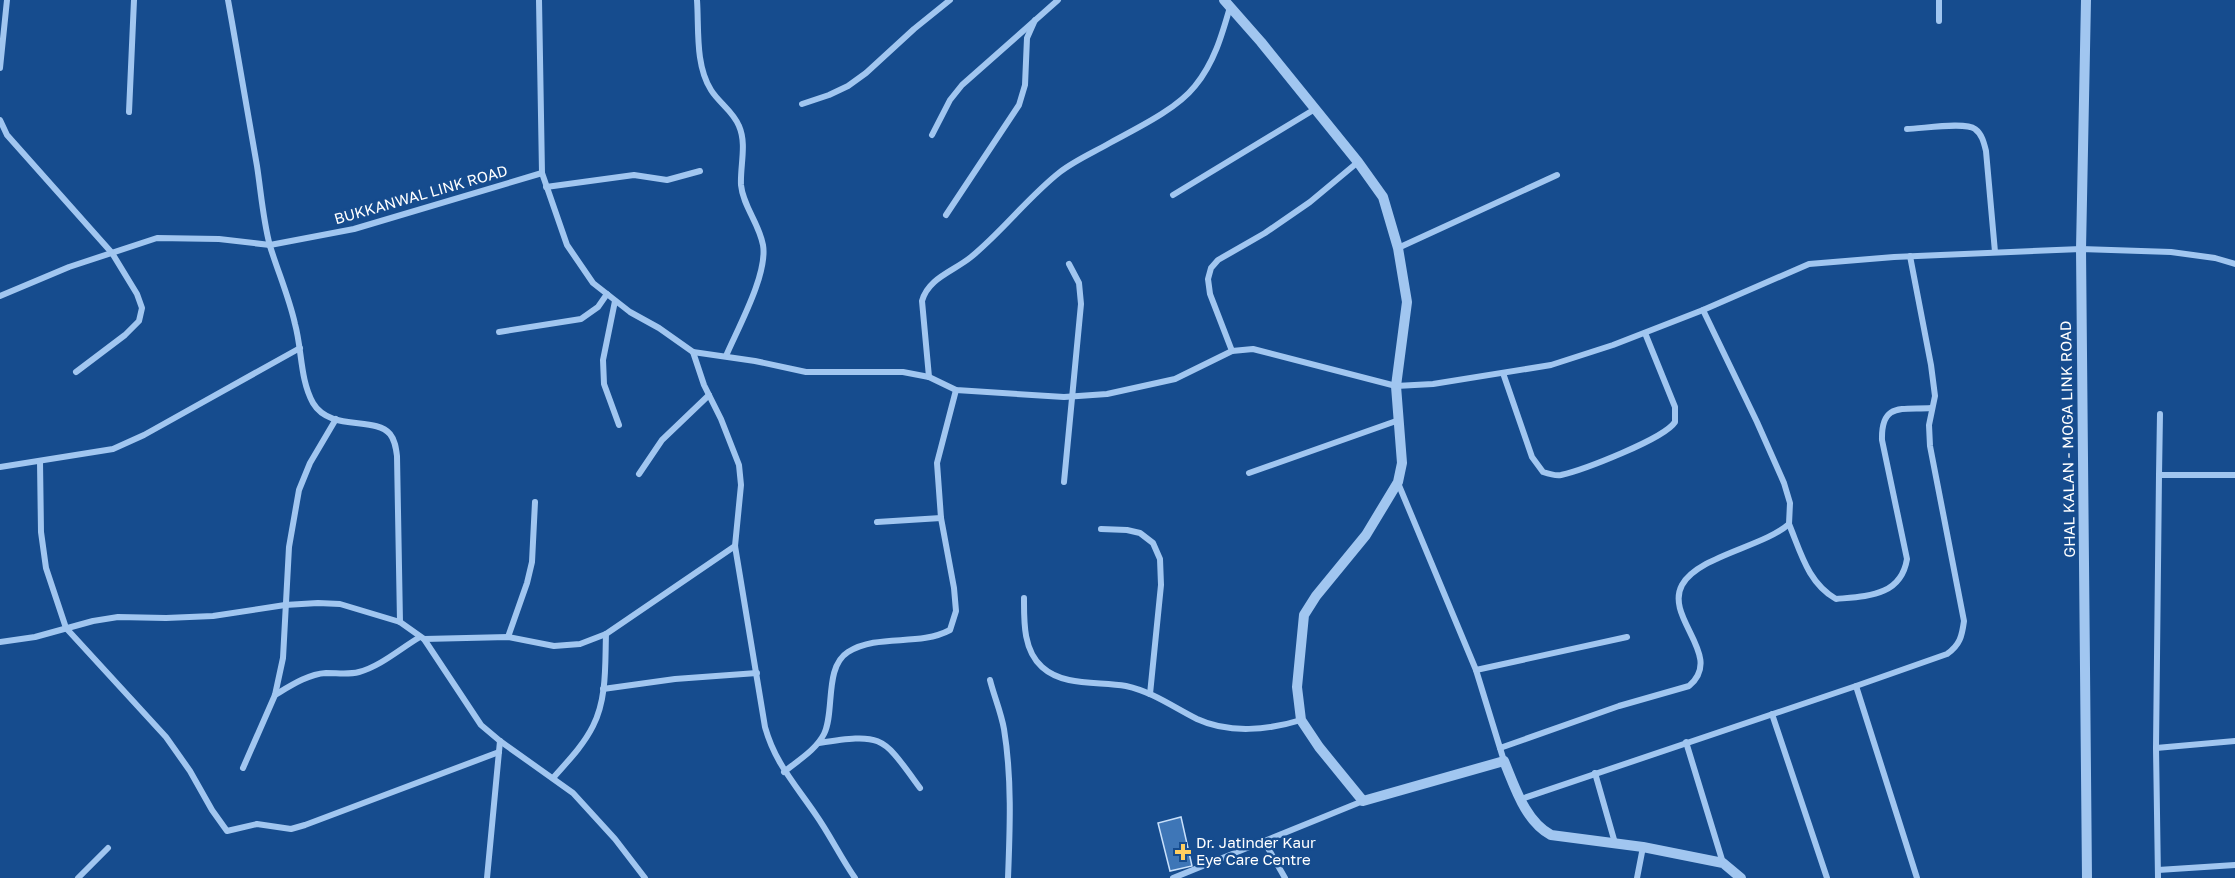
<svg xmlns="http://www.w3.org/2000/svg" width="2235" height="878" viewBox="0 0 2235 878" font-family="'Golos Text',sans-serif">
<rect width="100%" height="100%" fill="#164c8e"/>
<polygon fill="#3e76b7" stroke="#c8e0fb" stroke-width="1.5" points="1181,817 1192,866 1170,871 1158,823"/>
<g fill="none" stroke-linecap="round" stroke-linejoin="round">
<g stroke="#a1c6f0" stroke-width="6">
<path d="M228 0C238 55 247 110 257 166 261 192 263 220 270 246 278 272 289 297 295 324 302 349 300 380 313 403 330 432 375 416 390 434 395 440 396 448 397 456L400 622"/>
<path d="M697 0C699 28 695 65 711 90 719 103 733 111 739 126 747 144 740 166 741 185 743 206 759 223 763 245 768 274 738 328 726 356"/>
<polyline points="1939,21 1939,0"/>
<polyline points="0,68 7,0"/>
<polyline points="802,104 829,95 848,86 866,73 914,29 950,0"/>
<polyline points="129,112 134,0"/>
<polyline points="0,120 7,135 112,253 137,294 142,308 139,321 125,335 76,372"/>
<path d="M1907 129C1921 129 1965 121 1975 129 1982 134 1984 143 1986 151L1995 252"/>
<polyline points="932,135 950,100 962,85 1058,0"/>
<polyline points="542,173 567,245 593,283 630,312 659,328 693,352 755,361 806,372 903,372 929,377 956,390 1064,397 1107,394 1175,379 1232,351 1253,349 1396,386 1433,384 1551,365 1613,345 1703,310 1809,264 1894,257 2081,249 2171,252 2215,258 2235,264"/>
<polyline points="546,187 634,175 667,180 700,171"/>
<polyline points="1173,195 1315,109"/>
<polyline points="946,215 1019,105 1025,85 1027,38 1035,20"/>
<polyline points="1398,248 1557,175"/>
<polyline points="0,296 69,267 157,238 219,239 270,245 354,229 542,173 539,0"/>
<polyline points="615,301 603,360 604,384 619,425"/>
<polyline points="499,332 581,319 598,307 607,294"/>
<polyline points="1232,351 1210,294 1208,279 1211,268 1218,260 1265,233 1310,202 1358,162"/>
<path d="M693 352 704 385 721 419 739 465 741 485 735 546 765 727C775 763 795 784 816 815 830 835 841 858 855 878"/>
<path d="M1503 373 1532 457 1543 472C1549 474 1556 476 1561 475 1583 470 1664 439 1675 422V407L1645 333"/>
<path d="M929 377 922 301C928 278 954 271 971 257 1003 231 1028 197 1060 172 1074 161 1092 153 1108 144 1135 129 1176 110 1195 86 1214 63 1222 35 1230 7"/>
<polyline points="40,462 41,532 46,568 66,628 166,737 190,771 212,810 227,831 257,824 291,829 305,825 499,752"/>
<polyline points="0,467 113,449 144,435 300,348"/>
<polyline points="1249,473 1399,420"/>
<polyline points="639,474 662,440 709,395"/>
<polyline points="2159,475 2160,414"/>
<polyline points="1064,482 1081,304 1079,283 1069,264"/>
<polyline points="1398,483 1476,670 1504,761"/>
<polyline points="877,522 941,518"/>
<path d="M1789 524C1801 553 1808 583 1836 599 1868 596 1901 596 1907 559L1882 440C1881 402 1902 410 1931 408"/>
<polyline points="1101,529 1127,530 1140,533 1153,543 1160,559 1161,585 1150,694"/>
<path d="M1024 598C1024 621 1023 650 1042 667 1064 687 1099 681 1126 686 1153 692 1173 707 1197 719 1229 734 1269 730 1301 720"/>
<polyline points="508,637 527,583 532,562 535,502"/>
<polyline points="424,639 508,637 554,646 580,644 606,634 735,546"/>
<polyline points="0,642 35,637 93,621 118,617 166,618 213,616 285,605 318,603 340,604 400,622 424,639 481,725 500,741 573,793 615,839 645,878"/>
<polyline points="1476,670 1627,637"/>
<path d="M990 680C994 696 1001 712 1004 729 1012 778 1010 828 1008 878"/>
<path d="M1856 686 1947 654C1960 645 1962 636 1964 621L1930 446 1929 425 1935 396 1931 365 1910 256"/>
<polyline points="603,689 675,679 757,673"/>
<path d="M275 695C290 686 308 674 326 673 338 673 348 675 359 672 381 666 401 648 420 637"/>
<polyline points="1772,714 1827,878"/>
<polyline points="1686,742 1723,863"/>
<path d="M819 743C884 733 882 736 920 788"/>
<path d="M1500 748 1619 706 1689 686C1725 656 1664 618 1682 585 1698 556 1763 547 1789 524L1790 503 1784 483 1757 422 1703 310"/>
<polyline points="2156,748 2235,741"/>
<polyline points="243,768 275,695 283,658 289,547 299,490 310,463 336,419"/>
<path d="M784 772C797 761 816 750 824 734 835 712 824 667 848 652 879 633 918 647 950 630L956 611 954 588 941 518 937 463 956 390"/>
<polyline points="1595,773 1615,843"/>
<path d="M553 778C567 762 583 746 593 726 607 699 605 665 606 634"/>
<polyline points="1521,799 1856,686 1917,878"/>
<polyline points="1264,841 1285,878"/>
<polyline points="2158,870 2235,865"/>
<polyline points="78,878 108,848"/>
<polyline points="487,878 500,741"/>
<polyline points="1173,878 1363,801"/>
<polyline points="1637,878 1643,847"/>
<polyline points="2158,878 2156,748 2159,475 2235,475"/>
</g>
<g stroke="#a1c6f0" stroke-width="10">
<path d="M1224 0 1261 42 1358 162 1383 197 1398 248 1407 302 1396 386 1402 463 1398 482 1366 535 1316 596 1304 615 1297 687 1301 720 1319 747 1363 801 1504 761C1515 787 1525 821 1551 835L1643 847 1723 863 1741 878"/>
<polyline points="2086,0 2081,249 2087,878"/>
</g>
</g>
<path fill="#ffce60" stroke="#164c8e" stroke-width="2" d="M1180 843h6v6h6v6h-6v6h-6v-6h-6v-6h6z"/>
<g text-anchor="middle" stroke-width="5" stroke-linejoin="round" paint-order="stroke">
<g font-size="15" fill="#fff" stroke="#164c8e">
<text transform="translate(421 195) rotate(-16)" y="5">BUKKANWAL LINK ROAD</text>
<text transform="translate(2068 439) rotate(-91)" y="5">GHAL KALAN - MOGA LINK ROAD</text>
</g>
<g font-size="15" fill="#fff" stroke="#164c8e" text-anchor="start">
<text x="1196" y="848">Dr. Jatinder Kaur<tspan x="1196" dy="17">Eye Care Centre</tspan></text>
</g>
</g>
</svg>
